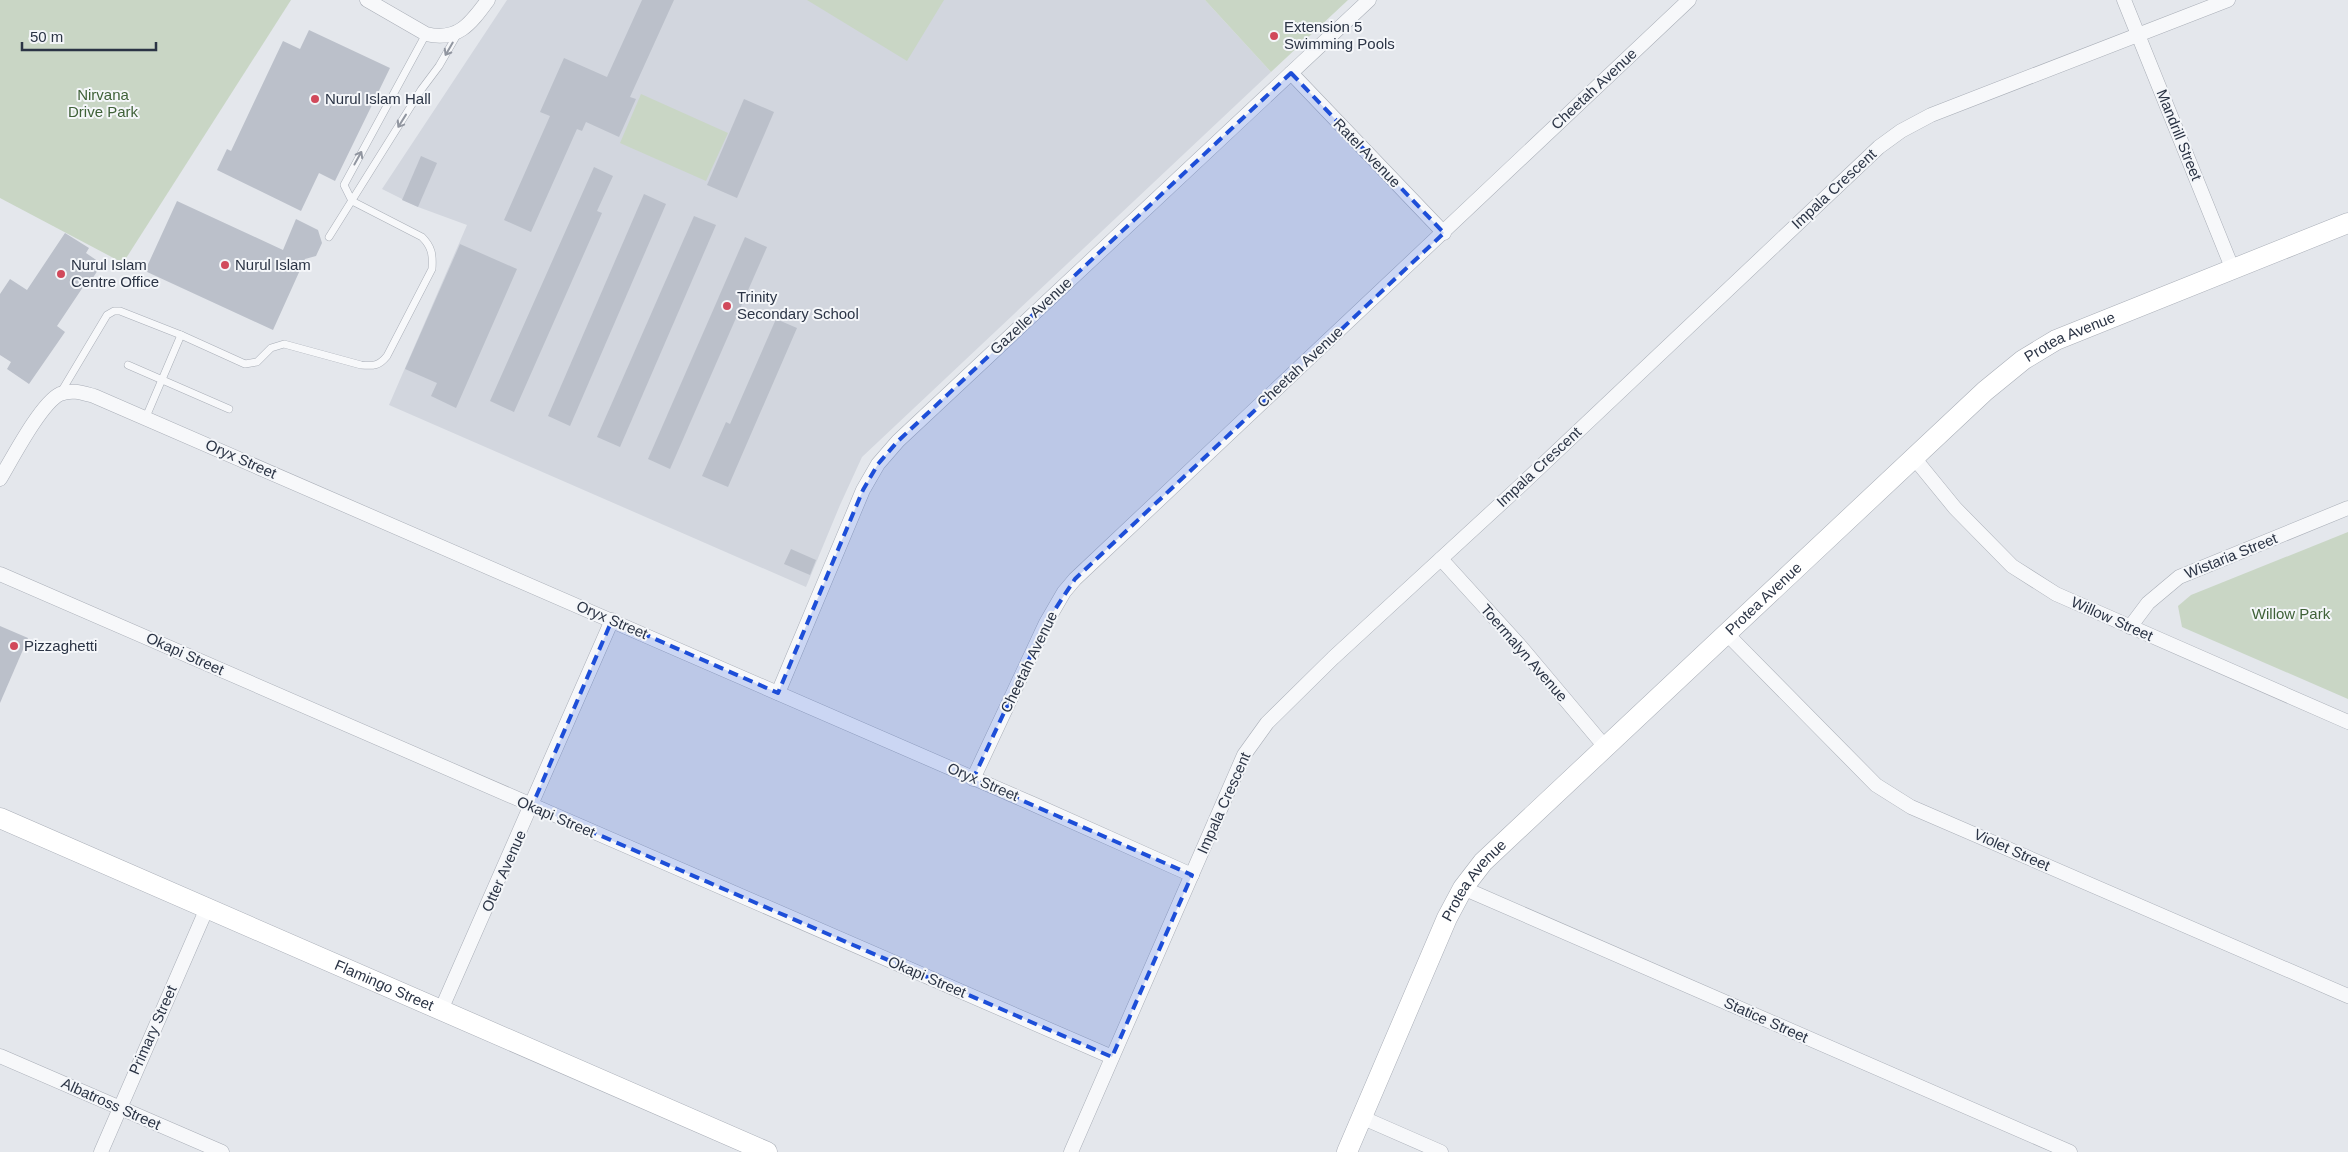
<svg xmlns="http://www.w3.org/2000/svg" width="2348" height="1152" viewBox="0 0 2348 1152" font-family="Arial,sans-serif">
<rect width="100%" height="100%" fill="#e4e7ec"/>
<polygon fill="#d2d6de" points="507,0 1205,0 1271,72 862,457 840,505 806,587 389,405 467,225 418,207 382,189"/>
<g fill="#c9d6c5">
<polygon points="0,0 291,0 123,263 0,198"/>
<polygon points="807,0 944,0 907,61"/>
<polygon points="1205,0 1348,0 1271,72"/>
<polygon points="641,94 728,133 706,181 620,143"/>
<polygon points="2348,532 2348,699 2182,627 2178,606 2191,595"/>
</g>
<g fill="#bbc0ca">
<polygon points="642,0 674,0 630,97 636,99 619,137 586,122 582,131 577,129 531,232 504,220 550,116 540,112 564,58 607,77"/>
<polygon points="309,30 390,68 335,181 319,173 301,211 217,170 227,149 231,151 283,41 300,49"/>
<polygon points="744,99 774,112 737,198 707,185"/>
<polygon points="421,156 437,163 418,207 402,200"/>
<polygon points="594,167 613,176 597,211 602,213 514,412 490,401"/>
<polygon points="644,194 666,204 570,426 548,416"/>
<polygon points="177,201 283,250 296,219 318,230 322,243 316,256 305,259 273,330 145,271"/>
<polygon points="694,216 716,225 620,447 597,437"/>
<polygon points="65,233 89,248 86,253 102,264 90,282 87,281 57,326 65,332 29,384 7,369 11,362 0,355 0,294 10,279 27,290"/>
<polygon points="745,237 767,247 670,469 648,459"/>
<polygon points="460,244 517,269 456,408 431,396 437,383 405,369"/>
<polygon points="776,319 797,328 728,487 702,476 726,422 730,424"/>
<polygon points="791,549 816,560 810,575 784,564"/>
<polygon points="0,626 28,638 0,703"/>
</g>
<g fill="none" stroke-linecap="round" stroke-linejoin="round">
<g stroke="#a9aeb7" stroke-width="8">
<g id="lane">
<polyline points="329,237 421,90 439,66 458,33"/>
<polyline points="128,365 229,409"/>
<path d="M61 392 107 315 114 311H120L181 335 245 364 257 362 271 348 284 344 361 365C374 366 379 366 387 356L432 269C433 255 432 247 422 237L352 201 344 185 426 34"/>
<polyline points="146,417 181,335"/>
</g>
</g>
<g stroke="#a9aeb7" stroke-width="15">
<g id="street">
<path d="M367 0 426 34C458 42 471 23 488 0"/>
<polyline points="2124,0 2233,270"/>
<polyline points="1291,73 1444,233"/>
<polyline points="1915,459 1955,508 2012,566 2056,594 2348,722"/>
<path d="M0 479C12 459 41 403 60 394 72 389 83 393 94 396L1033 804 1192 875"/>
<polyline points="1441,559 1521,647 1606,748"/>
<polyline points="0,574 1112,1057"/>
<polyline points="2130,627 2148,603 2179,577 2348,508"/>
<polyline points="1726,633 1876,785 1911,807 2348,996"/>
<polyline points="778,693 863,490 878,464 898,441 1369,0"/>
<polyline points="973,779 1046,623 1064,592 1075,579 1689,0"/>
<polyline points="1463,888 2070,1152"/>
<polyline points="441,1010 612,620"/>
<polyline points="0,1056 222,1152"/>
<polyline points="1361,1117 1441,1152"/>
<polyline points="101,1152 207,908"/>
<polyline points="1071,1152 1244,755 1267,723 1333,658 1519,487 1879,147 1901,131 1931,115 2228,0"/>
</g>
</g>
<g stroke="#a9aeb7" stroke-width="21">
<g id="secondary">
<path id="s1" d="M0 818 767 1152"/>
<path id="s2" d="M1347 1152 1447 918 1463 888 1483 862 1985 391 2023 360 2056 340 2348 223"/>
</g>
</g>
<use href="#lane" stroke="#f7f8fa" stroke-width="7"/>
<use href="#street" stroke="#f7f8fa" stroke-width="14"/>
<use href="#secondary" stroke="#fff" stroke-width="20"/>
</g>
<defs><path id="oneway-shaft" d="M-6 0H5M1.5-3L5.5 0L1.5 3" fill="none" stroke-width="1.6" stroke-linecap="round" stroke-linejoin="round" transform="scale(1.25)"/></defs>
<g stroke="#9196a0">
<use href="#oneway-shaft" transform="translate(449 49) rotate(120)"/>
<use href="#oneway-shaft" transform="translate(402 121) rotate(122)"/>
<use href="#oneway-shaft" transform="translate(358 158) rotate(-61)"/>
</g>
<path fill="#1d4ed8" fill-opacity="0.2" stroke="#1d4ed8" stroke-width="4" stroke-dasharray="10 6" stroke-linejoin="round" d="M1291 73 1444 233 1075 579 1046 623 973 779 1192 875 1112 1057 532 806 612 620 778 693 863 490 878 464 898 441Z"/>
<g fill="#d1495b" stroke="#f4f6f9" stroke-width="2">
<circle cx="1274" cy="36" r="5"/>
<circle cx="315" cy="99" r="5"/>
<circle cx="225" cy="265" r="5"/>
<circle cx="61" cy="274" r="5"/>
<circle cx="727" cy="306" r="5"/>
<circle cx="14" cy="646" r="5"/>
</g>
<g text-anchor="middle" stroke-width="4" stroke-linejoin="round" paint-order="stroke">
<g font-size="15" fill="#2b3445" stroke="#f4f6f9" text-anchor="start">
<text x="1284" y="32">Extension 5<tspan x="1284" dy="17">Swimming Pools</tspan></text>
<text x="325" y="104">Nurul Islam Hall</text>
<text x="71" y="270">Nurul Islam<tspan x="71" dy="17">Centre Office</tspan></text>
<text x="235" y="270">Nurul Islam</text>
<text x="737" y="302">Trinity<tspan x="737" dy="17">Secondary School</tspan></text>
<text x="24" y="651">Pizzaghetti</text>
</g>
<g font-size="15" fill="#2b3445" stroke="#f4f6f9">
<text transform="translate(1594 89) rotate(-43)" y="5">Cheetah Avenue</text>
<text transform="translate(2179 135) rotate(68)" y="5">Mandrill Street</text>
<text transform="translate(1367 153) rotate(46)" y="5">Ratel Avenue</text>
<text transform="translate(1834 189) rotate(-43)" y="5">Impala Crescent</text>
<text transform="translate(1031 316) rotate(-43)" y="5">Gazelle Avenue</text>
<text dy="5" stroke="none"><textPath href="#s2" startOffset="1111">Protea Avenue</textPath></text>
<text transform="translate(1300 367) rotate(-43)" y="5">Cheetah Avenue</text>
<text transform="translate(241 459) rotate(24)" y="5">Oryx Street</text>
<text transform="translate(1539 467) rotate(-43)" y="5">Impala Crescent</text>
<text transform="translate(2231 556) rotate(-22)" y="5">Wistaria Street</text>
<text dy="5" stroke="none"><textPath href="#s2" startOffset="706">Protea Avenue</textPath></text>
<text transform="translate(2112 619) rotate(24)" y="5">Willow Street</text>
<text transform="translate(612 620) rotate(23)" y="5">Oryx Street</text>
<text transform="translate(1524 653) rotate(49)" y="5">Toermalyn Avenue</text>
<text transform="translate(185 654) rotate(24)" y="5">Okapi Street</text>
<text transform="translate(1029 662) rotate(-64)" y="5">Cheetah Avenue</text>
<text transform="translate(983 782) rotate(23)" y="5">Oryx Street</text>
<text transform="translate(1224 803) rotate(-66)" y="5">Impala Crescent</text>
<text transform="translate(556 817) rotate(23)" y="5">Okapi Street</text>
<text transform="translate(2012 850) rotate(24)" y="5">Violet Street</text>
<text transform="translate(504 871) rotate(-66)" y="5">Otter Avenue</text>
<text dy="5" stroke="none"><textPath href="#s2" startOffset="301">Protea Avenue</textPath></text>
<text transform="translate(927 977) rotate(23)" y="5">Okapi Street</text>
<text dy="5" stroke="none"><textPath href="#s1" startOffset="419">Flamingo Street</textPath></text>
<text transform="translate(1766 1020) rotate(24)" y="5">Statice Street</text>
<text transform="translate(153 1030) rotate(-66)" y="5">Primary Street</text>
<text transform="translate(111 1104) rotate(24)" y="5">Albatross Street</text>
</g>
<g font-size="15" fill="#3f6138" stroke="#f4f6f9">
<text x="103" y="100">Nirvana<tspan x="103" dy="17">Drive Park</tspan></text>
<text x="2291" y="619">Willow Park</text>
</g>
</g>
<path d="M22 42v8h134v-8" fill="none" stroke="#2b3445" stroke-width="2.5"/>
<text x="30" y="42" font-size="15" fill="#2b3445" stroke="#f4f6f9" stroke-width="4" paint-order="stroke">50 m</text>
</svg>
